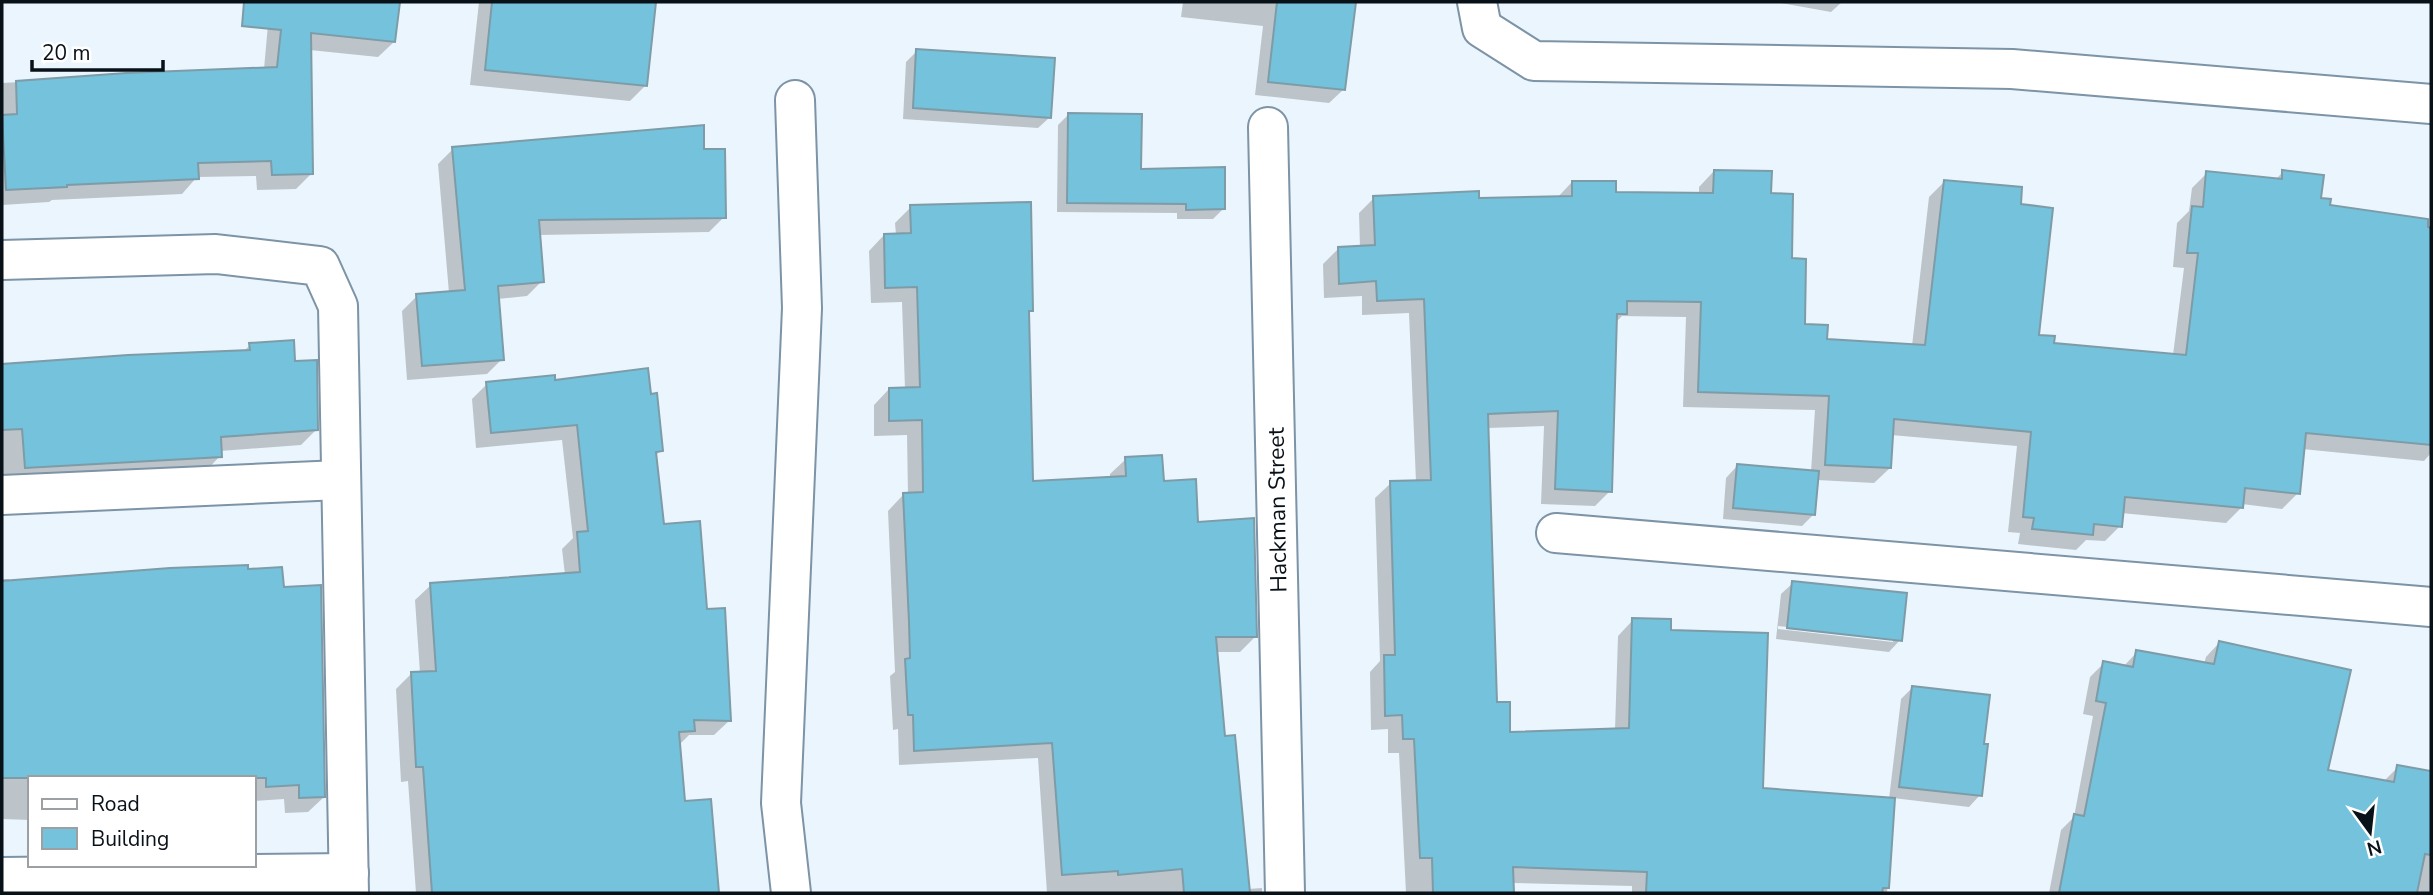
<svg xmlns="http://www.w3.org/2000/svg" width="2433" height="895" viewBox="0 0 2433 895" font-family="'Nunito Sans',sans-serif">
<rect width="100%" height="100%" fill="#ebf5fd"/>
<g fill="#0003" fill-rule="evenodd">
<polygon points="270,2 398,2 394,42 378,57 310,50 312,173 296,189 257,190 256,176 197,177 182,194 52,200 49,202 2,205 2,83 264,69"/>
<polygon points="479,2 654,2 646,85 630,101 470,85"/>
<polygon points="1183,2 1354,2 1343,90 1329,103 1255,95 1263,26 1181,17"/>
<polygon points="1775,2 1842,2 1831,12"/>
<polygon points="917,51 1050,117 1038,128 903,119 906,62"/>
<polygon points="1068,115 1139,170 1223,209 1213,219 1177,219 1177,213 1057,212 1058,125"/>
<polygon points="453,149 703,151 724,217 709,232 538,235 542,281 527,296 497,299 502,359 487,374 407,380 402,311 417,296 449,293 438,164"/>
<polygon points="1714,171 1770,195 1790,260 1803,326 1826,341 1912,346 1929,197 1944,182 2019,206 2038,337 2052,344 2173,355 2184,268 2173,267 2177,223 2189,211 2192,188 2207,173 2275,180 2283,172 2328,206 2431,230 2431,453 2424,461 2302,449 2298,493 2282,509 2242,504 2241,508 2226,523 2121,513 2120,526 2105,541 2086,540 2076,550 2018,544 2020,533 2008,532 2017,446 1891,435 1890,468 1874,483 1817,480 1814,514 1802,526 1723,519 1726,478 1737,466 1811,472 1815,410 1683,407 1686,317 1622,316 1615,323 1610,491 1595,506 1541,504 1544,426 1487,428 1495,703 1509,734 1615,730 1618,636 1633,620 1669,632 1761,790 1889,799 1901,699 1912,688 1982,745 1980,795 1969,807 1893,798 1887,893 1632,893 1632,886 1512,883 1512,893 1406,893 1399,753 1388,753 1388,729 1371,730 1370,672 1380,661 1375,498 1391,483 1416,482 1409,313 1362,315 1362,296 1324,298 1323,264 1338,249 1360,248 1359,213 1374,198 1478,199 1557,198 1572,182 1614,194 1699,195 1699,187"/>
<polygon points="911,207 1031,311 1027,314 1032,483 1110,479 1110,474 1126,459 1162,483 1197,524 1256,636 1240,652 1215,652 1224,738 1248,889 1262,888 1262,893 1047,893 1038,758 899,765 898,729 893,730 890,676 895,672 888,511 903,495 908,495 907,435 874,436 874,405 889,389 905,389 902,302 871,303 869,251 884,235 896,235 895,223"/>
<polygon points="250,345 293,363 317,429 301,445 220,451 220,456 205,472 2,484 2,366 128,356 243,352"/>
<polygon points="554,382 661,450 655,456 662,526 705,611 730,720 714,735 689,735 678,746 683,803 710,801 717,893 416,893 408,781 401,782 396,689 411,674 420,673 415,600 431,585 565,575 562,549 573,538 562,440 476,448 472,399 487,384"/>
<polygon points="2,579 9,579 9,583 324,797 308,812 285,813 284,799 254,801 254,778 30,778 30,820 2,819"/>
<path d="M1793 583 1900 640 1889 652 1776 639 1781 594ZM1778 626 1893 638V642L1778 629Z"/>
<polygon points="2219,643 2326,771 2383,782 2398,767 2431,773 2431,893 2049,893 2061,830 2074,817 2093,716 2083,714 2090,677 2104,663 2123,667 2137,652 2204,664 2206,657"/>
</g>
<g fill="#74c2dc" stroke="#7d9ca7" stroke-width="2">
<polygon points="244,2 400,2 395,42 311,33 313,174 272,175 271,161 198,163 199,179 67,185 67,187 6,190 2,115 17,114 16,81 126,73 277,67 281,30 242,26"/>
<polygon points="492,2 656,2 647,86 485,70"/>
<polygon points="1277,2 1356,2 1345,90 1268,82"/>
<polygon points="916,49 1055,58 1051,118 913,108"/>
<polygon points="1068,113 1142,114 1141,169 1225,167 1225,209 1186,210 1186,204 1067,203"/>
<polygon points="704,125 704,149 725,149 726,218 539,220 544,282 498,286 504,360 422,366 416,294 465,290 452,147"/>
<polygon points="1714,170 1772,171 1771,193 1793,194 1792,258 1806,259 1805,324 1828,325 1827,339 1925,345 1944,180 2022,187 2021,204 2053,208 2039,335 2055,336 2054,343 2186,355 2198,253 2187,253 2192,206 2203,207 2206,171 2282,179 2282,170 2324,175 2321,198 2331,199 2330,205 2428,219 2428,227 2431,228 2431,445 2306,433 2300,494 2245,488 2243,508 2125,497 2122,527 2094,524 2093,535 2032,529 2034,518 2023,517 2031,432 1894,419 1891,468 1825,465 1829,396 1698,392 1701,302 1627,301 1627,314 1617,314 1612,492 1555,489 1558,411 1488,414 1497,702 1510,702 1510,732 1629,728 1632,618 1671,619 1671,630 1768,633 1763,788 1895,798 1889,888 1883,888 1882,893 1646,893 1647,872 1513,867 1514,893 1433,893 1432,858 1420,858 1414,739 1403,739 1402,715 1385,716 1384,655 1395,655 1390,481 1431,480 1424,299 1377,301 1376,281 1339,284 1338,247 1375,245 1373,196 1479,191 1479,198 1572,196 1572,181 1616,181 1616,192 1713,193"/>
<polygon points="1031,202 1033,311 1029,311 1033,481 1126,476 1125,457 1162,455 1164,481 1196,479 1198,522 1254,518 1257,637 1216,637 1225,736 1235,735 1250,893 1184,893 1182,869 1118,875 1118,871 1062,875 1052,743 914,751 913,715 908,715 905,659 910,658 909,622 903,493 923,492 922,420 889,421 889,388 920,387 917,287 885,288 884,234 911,233 910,205"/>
<polygon points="294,340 295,361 317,360 318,430 221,437 222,457 25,468 22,429 2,430 2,364 128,355 250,350 249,343"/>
<polygon points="648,368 651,394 657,393 663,451 656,452 664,524 700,521 707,609 725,608 731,721 694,720 695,731 679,732 685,801 711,799 719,893 432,893 423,767 416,767 411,672 436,671 430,583 580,572 577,532 588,531 577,425 491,433 486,382 555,375 555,380"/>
<polygon points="1737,464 1819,471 1815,515 1733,508"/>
<polygon points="248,565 248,569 282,567 284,587 321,585 325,797 299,798 299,785 266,787 266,778 2,778 2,581 170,568"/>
<polygon points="1792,581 1907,593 1902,641 1787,628"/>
<polygon points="2219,641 2351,670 2328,770 2394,782 2397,765 2431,771 2431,855 2425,854 2417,893 2059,893 2074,814 2084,816 2106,703 2096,701 2103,661 2133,667 2136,650 2214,664"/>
<polygon points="1912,686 1990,695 1984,744 1988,744 1982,796 1899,787"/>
</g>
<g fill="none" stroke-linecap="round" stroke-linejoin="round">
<g stroke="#7d93a6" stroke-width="42">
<g id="street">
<polyline points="1477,2 1482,28 1534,61 2012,69 2431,104"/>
<polyline points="1268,127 1285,893"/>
<polyline points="2,260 216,254 320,266 338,306 349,893"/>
<polyline points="2,495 340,480"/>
<polyline points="1556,533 2431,607"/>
<polyline points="2,877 349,873"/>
<polyline points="791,893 781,803 802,308 795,100"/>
</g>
</g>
<use href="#street" stroke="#fff" stroke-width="38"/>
</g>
<g text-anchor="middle" stroke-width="5" stroke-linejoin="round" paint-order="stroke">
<g font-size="23" fill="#091118" stroke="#fff">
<text transform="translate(1277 510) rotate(-91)" y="8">Hackman Street</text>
</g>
</g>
<rect width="2433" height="895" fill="none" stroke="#091118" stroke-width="7"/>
<rect x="28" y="776" width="228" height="91" fill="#ffffff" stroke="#9da0a3" stroke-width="2"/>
<rect x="42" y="799" width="35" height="10" fill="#ffffff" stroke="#9da0a3" stroke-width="2"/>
<text x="91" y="811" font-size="21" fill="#091118">Road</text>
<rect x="42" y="828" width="35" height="21" fill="#74c2dc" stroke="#9da0a3" stroke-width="2"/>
<text x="91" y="846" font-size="21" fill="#091118">Building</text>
<g transform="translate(2370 832) rotate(165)" stroke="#ffffff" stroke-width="5" paint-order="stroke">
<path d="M0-5L12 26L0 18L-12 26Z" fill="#091118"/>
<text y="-10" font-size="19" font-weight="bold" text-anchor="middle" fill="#091118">N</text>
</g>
<path d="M32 60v10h131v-10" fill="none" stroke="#091118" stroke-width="3.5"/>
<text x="42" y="60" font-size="21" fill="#091118" stroke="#ffffff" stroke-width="5" paint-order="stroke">20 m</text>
</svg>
